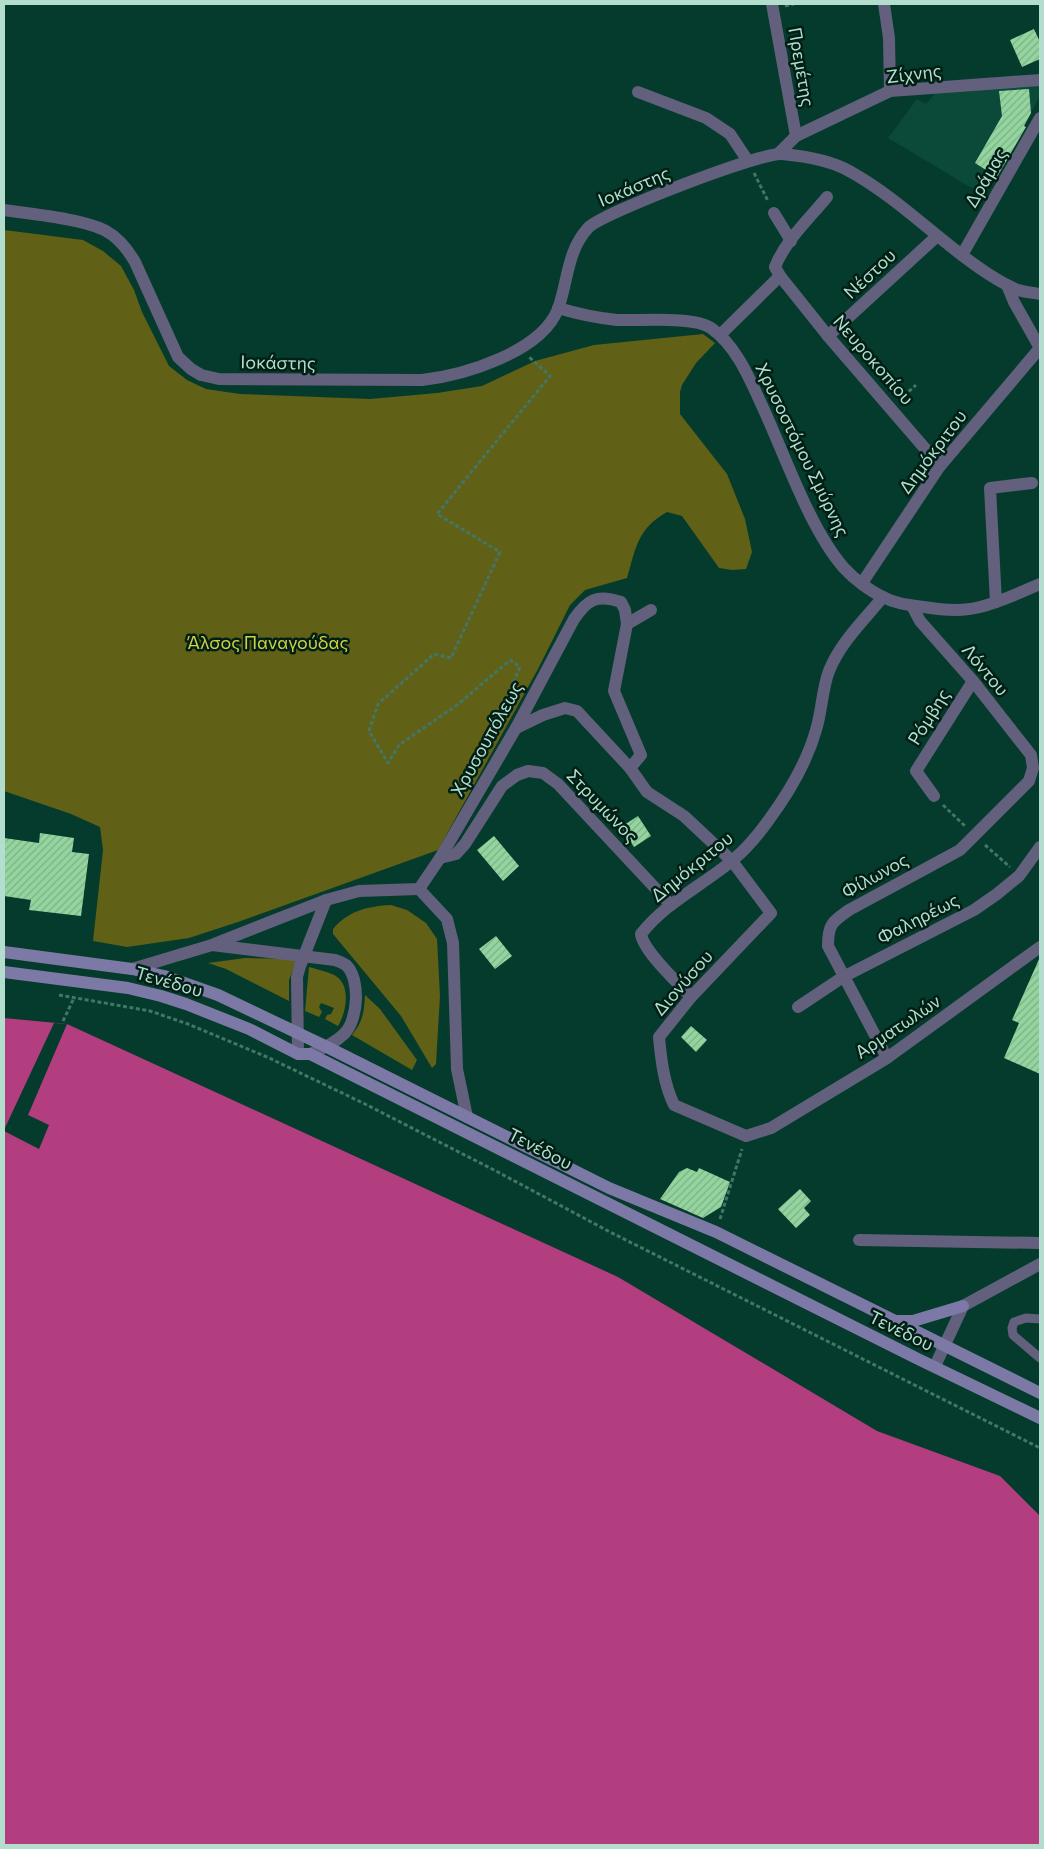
<svg xmlns="http://www.w3.org/2000/svg" width="1044" height="1849" viewBox="0 0 1044 1849" font-family="Commissioner,sans-serif">
<defs>
<pattern id="building-hatch" width="6" height="6" patternUnits="userSpaceOnUse" patternTransform="scale(1.25)"><rect width="6" height="6" fill="#94d59f"/><path d="M-1 1l2-2M0 6l6-6M5 7l2-2" fill="none" stroke="#7cb087"/></pattern>
</defs>
<rect width="100%" height="100%" fill="#043b2c"/>
<polygon fill="#0b4938" points="1039,83 1040,96 985,196 888,138 917,99 926,104 936,92"/>
<g fill="#606016">
<path d="M4 230 83 240 103 251 121 266 134 290 142 312 169 366 187 380 206 389 240 394 370 399 437 393 482 386 535 361 594 345 703 334 715 343 696 363 682 385 680 392V414L727 474 745 519 752 552 746 569 732 570 719 568 682 516 667 512C637 529 636 548 627 578L585 590 570 605 538 669 438 850 238 922 189 938 127 947 93 941 103 850 100 827 71 814 4 791Z"/>
<path d="M391 905 407 910 426 923 437 939 440 996 436 1064 432 1068 401 1016 333 934V929C348 911 368 906 391 905Z"/>
<polygon points="245,958 297,959 289,980 289,1001 226,969 208,963"/>
<path d="M309 967C316 969 325 971 332 974 352 982 347 1011 338 1026L325 1019 327 1015 331 1014 334 1008 321 1003 319 1007 322 1012 319 1017 305 1011Z"/>
<path d="M365 995 380 1009 417 1060 412 1070 352 1035C363 1021 364 1013 365 995Z"/>
</g>
<polygon fill="#b23d7f" points="4,1018 67,1024 618,1277 877,1431 1000,1476 1040,1516 1040,1845 4,1845"/>
<polygon fill="#043b2c" points="54,1023 67,1024 28,1115 49,1125 39,1149 4,1131 4,1130"/>
<g fill="url(#building-hatch)">
<polygon points="1034,29 1040,42 1040,59 1022,67 1010,40"/>
<polygon points="1029,89 1031,113 1024,126 1026,127 997,177 975,163 1002,116 999,91"/>
<polygon points="638,816 651,836 634,847 621,827"/>
<polygon points="40,833 74,838 72,852 89,854 81,916 29,910 31,900 4,896 4,838 39,843"/>
<polygon points="494,836 519,866 503,881 477,850"/>
<polygon points="496,936 512,956 495,969 479,949"/>
<polygon points="1040,957 1040,1074 1004,1058 1019,1023 1012,1020"/>
<polygon points="691,1026 707,1040 696,1052 681,1037"/>
<polygon points="687,1168 697,1172 699,1168 730,1182 721,1207 703,1218 660,1199 679,1172"/>
<polygon points="800,1189 811,1201 804,1208 810,1215 796,1228 778,1209"/>
</g>
<g fill="none" stroke-linecap="round" stroke-linejoin="round">
<g stroke="#437666" stroke-width="3" stroke-dasharray="4 2.5" stroke-linecap="butt">
<polyline points="785,6 794,4"/>
<polyline points="754,173 768,201"/>
<polyline points="899,400 916,385"/>
<polyline points="498,731 496,724 520,667 510,660 457,705 399,745 388,763 369,731 378,704 434,654 451,658 500,552 437,514 550,376 529,357"/>
<polyline points="943,805 966,827"/>
<polyline points="985,845 1010,867"/>
<polyline points="59,995 150,1011 188,1024 267,1057 365,1104 494,1170 610,1232 1040,1448"/>
<polyline points="63,1021 74,998"/>
<polyline points="720,1219 742,1149"/>
</g>
<polyline stroke="#62607d" stroke-width="9" points="1040,1319 1026,1318 1014,1322 1012,1328 1013,1335 1040,1358"/>
<g stroke="#62607d" stroke-width="12">
<polyline points="772,4 796,136"/>
<polyline points="884,4 889,38 890,91"/>
<polyline points="638,92 706,118 730,134 748,161"/>
<polyline points="779,153 796,136 890,91 1040,80"/>
<path d="M827 197C809 219 785 241 775 267L780 276 828 336 940 466"/>
<polyline points="774,213 791,241"/>
<polyline points="962,255 1040,118"/>
<polyline points="720,335 780,276"/>
<polyline points="828,336 936,237"/>
<polyline points="862,583 940,466 1040,348 1014,302 1007,285"/>
<polyline points="996,602 990,488 1032,483"/>
<polyline points="627,624 651,610"/>
<path d="M516 728 543 715 565 708 577 711 630 768 647 792 684 816 732 861 771 913 691 997 659 1037C661 1060 664 1084 674 1105L746 1136 771 1128 887 1058 1040 947"/>
<polyline points="934,796 916,771 973,681"/>
<polyline points="440,858 456,854 465,844 502,786 517,775 528,771 543,773 558,784 671,905"/>
<path d="M419 889 440 858 516 728 574 619C588 599 597 594 621 602L625 610 627 624 614 691 641 755 630 768"/>
<polyline points="419,889 447,919 453,943 457,1069 467,1117"/>
<polyline points="214,944 326,900 359,891 419,889"/>
<path d="M132 969 212 945 335 960C338 961 343 963 346 965 361 979 358 1021 344 1034 335 1043 322 1049 310 1054"/>
<path d="M691 997C679 984 643 951 641 934 665 903 703 885 733 860 746 849 758 835 768 821 788 794 807 762 816 730 822 711 822 689 829 671 840 643 864 620 883 597"/>
<polyline points="798,1007 843,977 974,910 997,894 1019,876 1040,847"/>
<polyline points="298,1054 297,977 300,966 326,900"/>
<path d="M887 1058 828 946C828 924 832 922 849 910L960 850 1029 781 1033 768 1031 755 973 681 920 621 912 606"/>
<polyline points="859,1240 1040,1243"/>
</g>
<g stroke="#62607d" stroke-width="12">
<path d="M4 210C30 214 85 219 106 231 119 238 128 250 135 262L178 357 191 369 201 375 219 379 422 380C465 375 541 352 558 309 568 281 567 251 588 228 602 213 762 152 782 154 804 156 831 160 851 172 892 195 926 228 963 256 980 269 998 282 1018 290 1025 292 1033 293 1040 294"/>
<path d="M558 308C578 314 597 318 617 320 640 321 694 316 711 328 737 346 751 382 764 410 786 458 810 529 844 568 854 579 870 591 883 597 896 604 910 605 924 607 942 610 962 612 980 607 1001 602 1021 592 1040 584"/>
<polyline points="935,1366 963,1306 1040,1264"/>
</g>
<g stroke="#7d79a6" stroke-width="12">
<polyline points="4,952 132,969 164,976 218,995 327,1047 609,1188 716,1232 1040,1393"/>
<polyline points="4,972 128,988 161,996 186,1004 249,1029 298,1054 310,1054 918,1359 1040,1418"/>
<polyline points="898,1321 913,1321 963,1306"/>
</g>
</g>
<g text-anchor="middle" stroke-width="5" stroke-linejoin="round" paint-order="stroke">
<g font-size="18" fill="#b3decd" stroke="#021f16">
<text transform="translate(801 67) rotate(80)" y="6">Πρεμέτης</text>
<text transform="translate(914 74) rotate(-7)" y="6">Ζίχνης</text>
<text transform="translate(986 178) rotate(-60)" y="6">Δράμας</text>
<text transform="translate(634 187) rotate(-23)" y="6">Ιοκάστης</text>
<text transform="translate(870 274) rotate(-43)" y="6">Νέστου</text>
<text transform="translate(873 360) rotate(49)" y="6">Νευροκοπίου</text>
<text transform="translate(278 363) rotate(1)" y="6">Ιοκάστης</text>
<text transform="translate(802 450) rotate(64)" y="6">Χρυσοστόμου Σμύρνης</text>
<text transform="translate(933 452) rotate(-53)" y="6">Δημόκριτου</text>
<text transform="translate(985 670) rotate(50)" y="6">Λόντου</text>
<text transform="translate(929 717) rotate(-58)" y="6">Ρόμβης</text>
<text transform="translate(487 739) rotate(-61)" y="6">Χρυσουπόλεως</text>
<text transform="translate(602 806) rotate(46)" y="6">Στρυμώνος</text>
<text transform="translate(692 867) rotate(-39)" y="6">Δημόκριτου</text>
<text transform="translate(875 876) rotate(-29)" y="6">Φίλωνος</text>
<text transform="translate(918 919) rotate(-27)" y="6">Φαληρέως</text>
<text transform="translate(169 982) rotate(16)" y="6">Τενέδου</text>
<text transform="translate(683 983) rotate(-49)" y="6">Διονύσου</text>
<text transform="translate(898 1027) rotate(-34)" y="6">Αρματωλών</text>
<text transform="translate(540 1149) rotate(27)" y="6">Τενέδου</text>
<text transform="translate(901 1331) rotate(26)" y="6">Τενέδου</text>
</g>
<g font-size="18" fill="#d2d043" stroke="#021f16">
<text x="268" y="649">Άλσος Παναγούδας</text>
</g>
</g>
<rect width="1044" height="1849" fill="none" stroke="#b3decd" stroke-width="10"/>
</svg>
